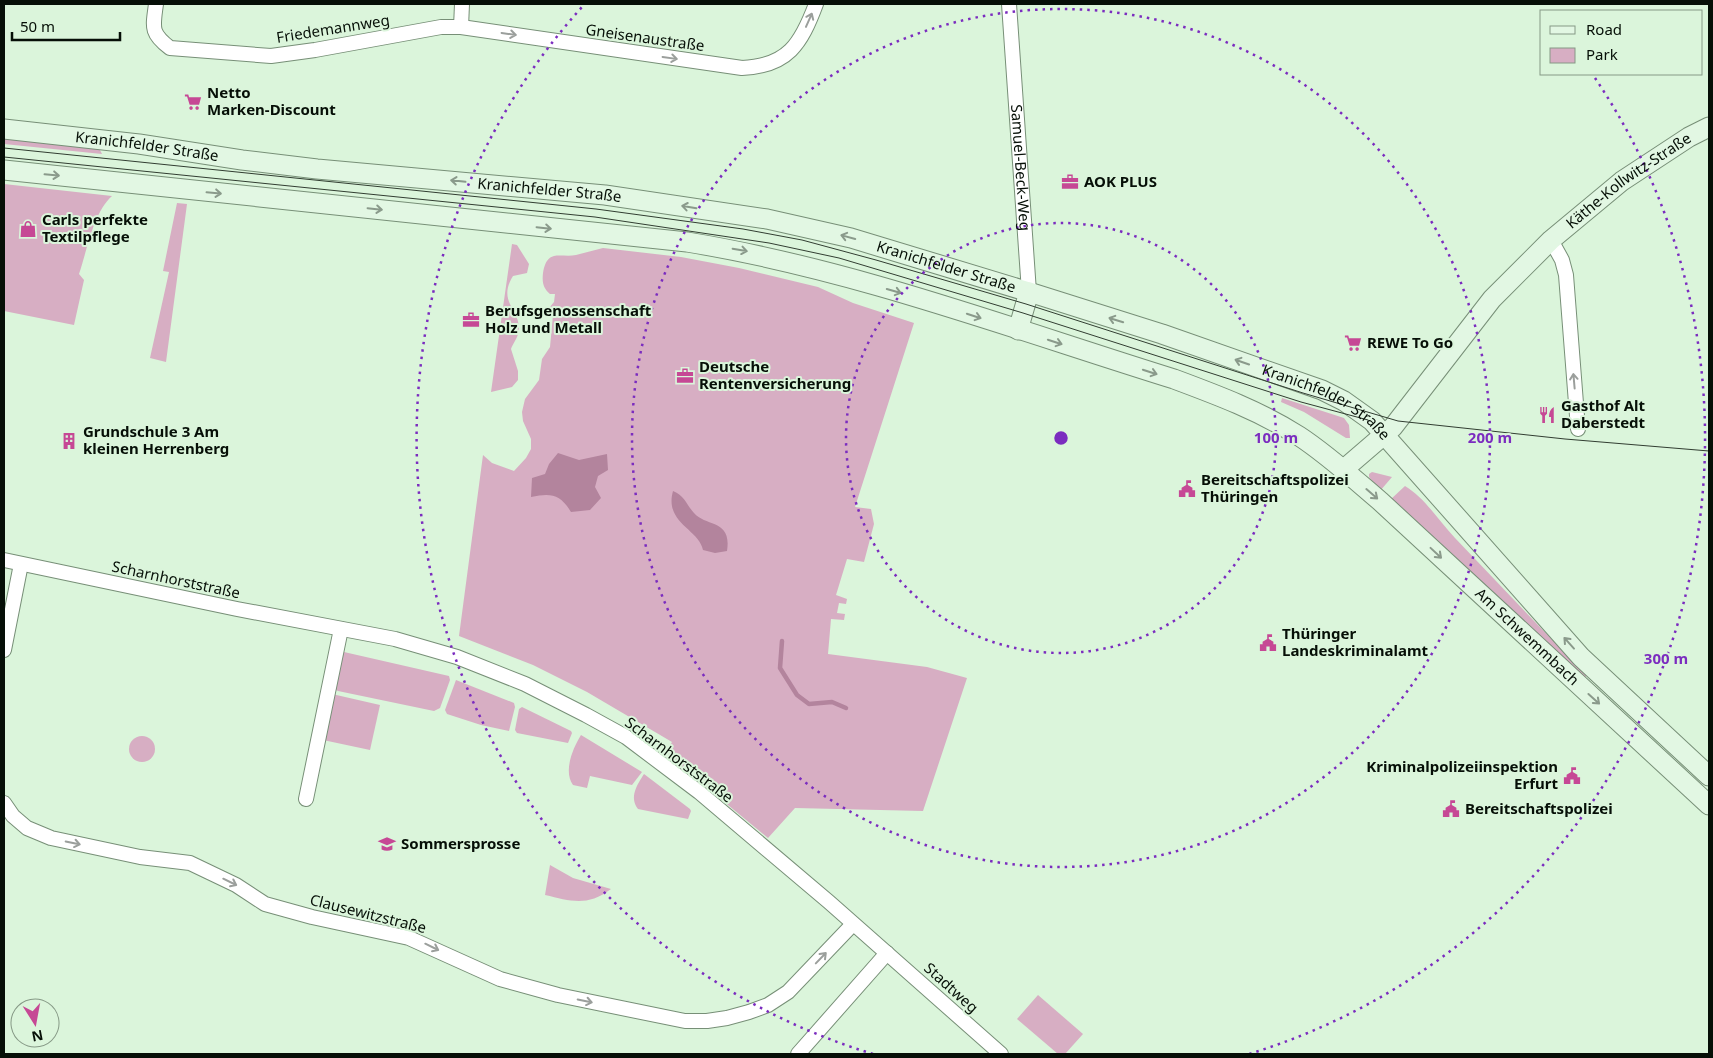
<svg xmlns="http://www.w3.org/2000/svg" width="1713" height="1058" viewBox="0 0 1713 1058" font-family="'Noto Sans',sans-serif">
<rect width="100%" height="100%" fill="#dbf5db"/>
<g fill="#d7aec3">
<polygon points="4,139 98,146 102,154 4,144"/>
<path d="M4 184 112 196C93 213 87 251 79 274L84 280 74 325 4 311Z"/>
<polygon points="177,203 187,204 166,362 150,358 169,272 163,271"/>
<path d="M512 244 517 245 529 264 527 273 513 276C497 302 520 309 519 330 518 338 513 343 511 349L518 371V380L512 387 491 392Z"/>
<path d="M603 248 681 257 739 268 818 287 853 303 914 323 855 507 871 509 874 524 864 562 847 559 836 595 847 599 846 604 839 603 837 613 845 614 844 620 831 619 828 654 927 667 967 678 923 811 795 808 768 838 665 753 672 742 587 692 533 665 459 636 483 455 492 463 514 471 526 458 531 449V439L523 421 522 412 525 399 539 380 542 359 550 347 553 315 550 312 549 308 554 302 555 294H550C543 288 542 282 543 273 547 248 560 258 576 255 585 253 594 250 603 248Z"/>
<polygon points="1282,398 1344,418 1349,425 1350,438 1346,438 1304,412 1281,402"/>
<polygon points="1372,472 1392,477 1380,491 1369,477 1369,474"/>
<path d="M1405 486C1426 499 1438 520 1455 538 1499 584 1542 630 1587 675L1584 679 1390 500Z"/>
<polygon points="344,652 449,676 450,680 440,708 434,711 338,691 334,689 342,653"/>
<polygon points="456,680 514,703 515,707 509,731 481,725 447,714 445,710"/>
<polygon points="332,694 380,705 370,750 323,740"/>
<polygon points="522,707 571,731 572,733 568,743 517,733 515,730 519,709"/>
<path d="M581 735 642 772 632 785 590 776 587 788 573 785C563 771 573 748 581 735Z"/>
<circle cx="142" cy="749" r="13"/>
<path d="M644 774 690 809 691 811 688 819 638 809C629 797 637 785 644 774Z"/>
<path d="M550 865 573 878 611 889C587 907 571 901 545 895Z"/>
<polygon points="1038,995 1083,1034 1065,1054 1058,1054 1017,1019"/>
</g>
<g fill="#b3849d">
<path d="M558 453 579 460 607 454 608 470 598 476 595 487 601 498 590 510 571 512C560 494 551 493 531 497L532 478 545 474 549 464Z"/>
<path d="M673 491C685 496 686 504 694 513 706 527 732 519 727 551L715 553 703 550C699 529 664 523 673 491Z"/>
</g>
<g fill="none" stroke-linecap="round" stroke-linejoin="round">
<polyline stroke="#b3849d" stroke-width="4.5" points="782,641 780,668 797,695 809,704 832,702 846,708"/>
<g stroke="#778f77" stroke-width="16">
<g id="street">
<path d="M156 4C153 27 150 33 170 48L271 56 315 50 441 27H461L742 68C788 66 801 44 816 4"/>
<path id="s1" d="M1009 4 1029 292"/>
<polyline points="461,27 462,4"/>
<polyline points="1551,240 1562,260 1566,275 1578,429"/>
<polyline points="4,560 237,609 395,639 457,657 525,684 586,715 626,737 699,792 829,902 1001,1054"/>
<polyline points="4,650 21,564"/>
<polyline points="306,799 341,629"/>
<polyline points="4,803 13,816 27,828 51,838 140,857 190,863 236,885 265,904 312,917 409,938 500,979 558,995 685,1021 707,1021 727,1018 749,1012 768,1005 788,992 853,924"/>
<polyline points="798,1054 887,953"/>
</g>
</g>
<g stroke="#778f77" stroke-width="21">
<g id="secondary">
<path id="s2" d="M4 129 139 144 242 160 317 169 605 195 767 219 851 238 1029 292 1162 334 1322 390 1344 401 1372 421 1581 657 1709 776"/>
<path id="s3" d="M4 170 687 242C853 269 1013 329 1174 379 1217 395 1260 411 1299 436 1328 455 1354 479 1380 501L1709 805"/>
<polyline points="1018,330 1029,292"/>
<path id="s4" d="M1343 470 1393 427 1492 299 1551 240 1622 181 1689 137 1709 127"/>
</g>
</g>
<use href="#street" stroke="#fff" stroke-width="14"/>
<use href="#secondary" stroke="#e2f7e3" stroke-width="19"/>
<g stroke="#313d31" stroke-width="1">
<polyline points="4,148 596,209 743,229 802,240 876,260 1026,304 1303,393 1398,421 1565,439 1709,451"/>
<polyline points="4,157 595,217 769,243 839,258 1023,313 1301,402 1368,420"/>
</g>
</g>
<defs><path id="oneway-shaft" d="M-6 0H5M1.5-3L5.5 0L1.5 3" fill="none" stroke-width="1.6" stroke-linecap="round" stroke-linejoin="round" transform="scale(1.25)"/></defs>
<g stroke="#9b9f9c">
<use href="#oneway-shaft" transform="translate(809 20) rotate(-66)"/>
<use href="#oneway-shaft" transform="translate(509 34) rotate(8)"/>
<use href="#oneway-shaft" transform="translate(670 58) rotate(8)"/>
<use href="#oneway-shaft" transform="translate(1574 381) rotate(-95)"/>
<use href="#oneway-shaft" transform="translate(73 843) rotate(12)"/>
<use href="#oneway-shaft" transform="translate(230 882) rotate(26)"/>
<use href="#oneway-shaft" transform="translate(432 947) rotate(26)"/>
<use href="#oneway-shaft" transform="translate(821 958) rotate(-46)"/>
<use href="#oneway-shaft" transform="translate(585 1001) rotate(12)"/>
</g>
<g stroke="#8a9a8b">
<use href="#oneway-shaft" transform="translate(52 175) rotate(5)"/>
<use href="#oneway-shaft" transform="translate(458 181) rotate(-174)"/>
<use href="#oneway-shaft" transform="translate(214 193) rotate(5)"/>
<use href="#oneway-shaft" transform="translate(689 207) rotate(-171)"/>
<use href="#oneway-shaft" transform="translate(375 209) rotate(6)"/>
<use href="#oneway-shaft" transform="translate(544 228) rotate(6)"/>
<use href="#oneway-shaft" transform="translate(848 237) rotate(-165)"/>
<use href="#oneway-shaft" transform="translate(740 250) rotate(10)"/>
<use href="#oneway-shaft" transform="translate(894 291) rotate(16)"/>
<use href="#oneway-shaft" transform="translate(974 316) rotate(18)"/>
<use href="#oneway-shaft" transform="translate(1116 320) rotate(-163)"/>
<use href="#oneway-shaft" transform="translate(1055 342) rotate(18)"/>
<use href="#oneway-shaft" transform="translate(1242 362) rotate(-161)"/>
<use href="#oneway-shaft" transform="translate(1150 372) rotate(18)"/>
<use href="#oneway-shaft" transform="translate(1372 494) rotate(41)"/>
<use href="#oneway-shaft" transform="translate(1436 553) rotate(43)"/>
<use href="#oneway-shaft" transform="translate(1569 643) rotate(-132)"/>
<use href="#oneway-shaft" transform="translate(1594 699) rotate(42)"/>
</g>
<g fill="none" stroke="#7b2cbf" stroke-width="2.5" stroke-dasharray="2.5 5">
<circle cx="1061" cy="438" r="215"/>
<circle cx="1061" cy="438" r="429"/>
<path d="M873 1054A644 644 0 0 1 582 7M1595 78A644 644 0 0 1 1249 1054"/>
</g>
<defs>
<g id="supermarket-bare" transform="scale(1.35)"><path d="M-6-5.5h2.5l.6 2H6L4.5 2H-2.5L-4.4-4H-6ZM-1.5 3.2a1.3 1.3 0 1 0 .1 0ZM3 3.2a1.3 1.3 0 1 0 .1 0Z" fill="#c64895" stroke="#dbf5db" stroke-width="2.5" paint-order="stroke"/></g>
<g id="office-bare" transform="scale(1.35)"><path d="M-6-3h4V-5.5h4V-3h4V5H-6ZM-1-4.5V-3h2v-1.5ZM-6 0V1H6V0Z" fill="#c64895" stroke="#dbf5db" stroke-width="2.5" paint-order="stroke"/></g>
<g id="shop-bare" transform="scale(1.35)"><path d="M-5-2.5h2.3a2.7 3.5 0 0 1 5.4 0H5L5.5 6h-11ZM-1.5-2.5h3a1.5 2.3 0 0 0-3 0Z" fill="#c64895" stroke="#dbf5db" stroke-width="2.5" paint-order="stroke"/></g>
<g id="restaurant-bare" transform="scale(1.35)"><path d="M-5-6h1v4h1v-4h1v4h1v-4h1v5L-1.5 .5V6h-2V.5L-5-1ZM5-6V6H3V1.5H1.5Q1.5-4 5-6Z" fill="#c64895" stroke="#dbf5db" stroke-width="2.5" paint-order="stroke"/></g>
<g id="building-bare" transform="scale(1.35)"><path d="M-4-6H4V6H1V3H-1V6H-4ZM-2.5-4.3h1.7v1.8h-1.7ZM.8-4.3h1.7v1.8H.8ZM-2.5-1h1.7V.8h-1.7ZM.8-1h1.7V.8H.8Z" fill="#c64895" stroke="#dbf5db" stroke-width="2.5" paint-order="stroke"/></g>
<g id="civic-bare" transform="scale(1.35)"><path d="M-.6-6.5H3V-4.5H.6V-3L4-1V1h2V6H-6V1h2V-1L-.6-3ZM-1.2 2.5V6h2.4V2.5Z" fill="#c64895" stroke="#dbf5db" stroke-width="2.5" paint-order="stroke"/></g>
<g id="school-bare" transform="scale(1.35)"><path d="M0-5L7-2L0 1L-7-2ZM-4 1L0 2.5L4 1V4Q0 6-4 4Z" fill="#c64895" stroke="#dbf5db" stroke-width="2.5" paint-order="stroke"/></g>
</defs>
<g fill-rule="evenodd">
<use href="#supermarket-bare" x="193" y="102"/>
<use href="#office-bare" x="1070" y="182"/>
<use href="#shop-bare" x="28" y="229"/>
<use href="#office-bare" x="471" y="320"/>
<use href="#supermarket-bare" x="1353" y="343"/>
<use href="#office-bare" x="685" y="376"/>
<use href="#restaurant-bare" x="1547" y="415"/>
<use href="#building-bare" x="69" y="441"/>
<use href="#civic-bare" x="1187" y="489"/>
<use href="#civic-bare" x="1268" y="643"/>
<use href="#civic-bare" x="1572" y="776"/>
<use href="#civic-bare" x="1451" y="809"/>
<use href="#school-bare" x="387" y="844"/>
</g>
<g text-anchor="middle" stroke-width="4" stroke-linejoin="round" paint-order="stroke">
<g font-size="15" fill="#060f07" stroke="#dbf5db">
<text transform="translate(333 29) rotate(-9)" y="5">Friedemannweg</text>
<text transform="translate(645 38) rotate(8)" y="5">Gneisenaustraße</text>
<text dy="5" stroke="none"><textPath href="#s2" startOffset="144">Kranichfelder Straße</textPath></text>
<text dy="5" stroke="none"><textPath href="#s1" startOffset="164">Samuel-Beck-Weg</textPath></text>
<text dy="5" stroke="none"><textPath href="#s4" startOffset="409">Käthe-Kollwitz-Straße</textPath></text>
<text dy="5" stroke="none"><textPath href="#s2" startOffset="549">Kranichfelder Straße</textPath></text>
<text dy="5" stroke="none"><textPath href="#s2" startOffset="954">Kranichfelder Straße</textPath></text>
<text dy="5" stroke="none"><textPath href="#s2" startOffset="1359">Kranichfelder Straße</textPath></text>
<text transform="translate(176 580) rotate(12)" y="5">Scharnhorststraße</text>
<text dy="5" stroke="none"><textPath href="#s3" startOffset="1635">Am Schwemmbach</textPath></text>
<text transform="translate(679 760) rotate(37)" y="5">Scharnhorststraße</text>
<text transform="translate(368 914) rotate(14)" y="5">Clausewitzstraße</text>
<text transform="translate(951 988) rotate(42)" y="5">Stadtweg</text>
</g>
<g font-size="15" font-weight="bold" fill="#060f07" stroke="#dbf5db" text-anchor="start">
<text x="207" y="98">Netto<tspan x="207" dy="17">Marken-Discount</tspan></text>
<text x="1084" y="187">AOK PLUS</text>
<text x="42" y="225">Carls perfekte<tspan x="42" dy="17">Textilpflege</tspan></text>
<text x="485" y="316">Berufsgenossenschaft<tspan x="485" dy="17">Holz und Metall</tspan></text>
<text x="1367" y="348">REWE To Go</text>
<text x="699" y="372">Deutsche<tspan x="699" dy="17">Rentenversicherung</tspan></text>
<text x="1561" y="411">Gasthof Alt<tspan x="1561" dy="17">Daberstedt</tspan></text>
<text x="83" y="437">Grundschule 3 Am<tspan x="83" dy="17">kleinen Herrenberg</tspan></text>
<text x="1201" y="485">Bereitschaftspolizei<tspan x="1201" dy="17">Thüringen</tspan></text>
<text x="1282" y="639">Thüringer<tspan x="1282" dy="17">Landeskriminalamt</tspan></text>
<text x="1558" y="772" text-anchor="end">Kriminalpolizeiinspektion<tspan x="1558" dy="17">Erfurt</tspan></text>
<text x="1465" y="814">Bereitschaftspolizei</text>
<text x="401" y="849">Sommersprosse</text>
</g>
</g>
<circle cx="1061" cy="438" r="8" fill="#7b2cbf" stroke="#dbf5db" stroke-width="2.5"/>
<g font-size="15" text-anchor="middle" font-weight="bold" fill="#7b2cbf" stroke="#dbf5db" stroke-width="4" stroke-linejoin="round" paint-order="stroke">
<text x="1276" y="443">100 m</text>
<text x="1490" y="443">200 m</text>
<text x="1666" y="664">300 m</text>
</g>
<rect width="1713" height="1058" fill="none" stroke="#060f07" stroke-width="10"/>
<rect x="1540" y="10" width="162" height="65" fill="#dbf5db" stroke="#869986"/>
<rect x="1550" y="26" width="25" height="8" fill="#e2f7e3" stroke="#869986"/>
<text x="1586" y="35" font-size="15" fill="#060f07">Road</text>
<rect x="1550" y="48" width="25" height="15" fill="#d7aec3" stroke="#869986"/>
<text x="1586" y="60" font-size="15" fill="#060f07">Park</text>
<g transform="translate(35 1023) rotate(169)"><circle r="24" fill="#dbf5db" stroke="#869986"/>
<path d="M0-4L9 19L0 12L-9 19Z" fill="#c64895"/>
<text y="-8" font-size="14" font-weight="bold" text-anchor="middle" fill="#060f07">N</text>
</g>
<path d="M12 32v8h108v-8" fill="none" stroke="#060f07" stroke-width="2.5"/>
<text x="20" y="32" font-size="15" fill="#060f07" stroke="#dbf5db" stroke-width="4" paint-order="stroke">50 m</text>
</svg>
